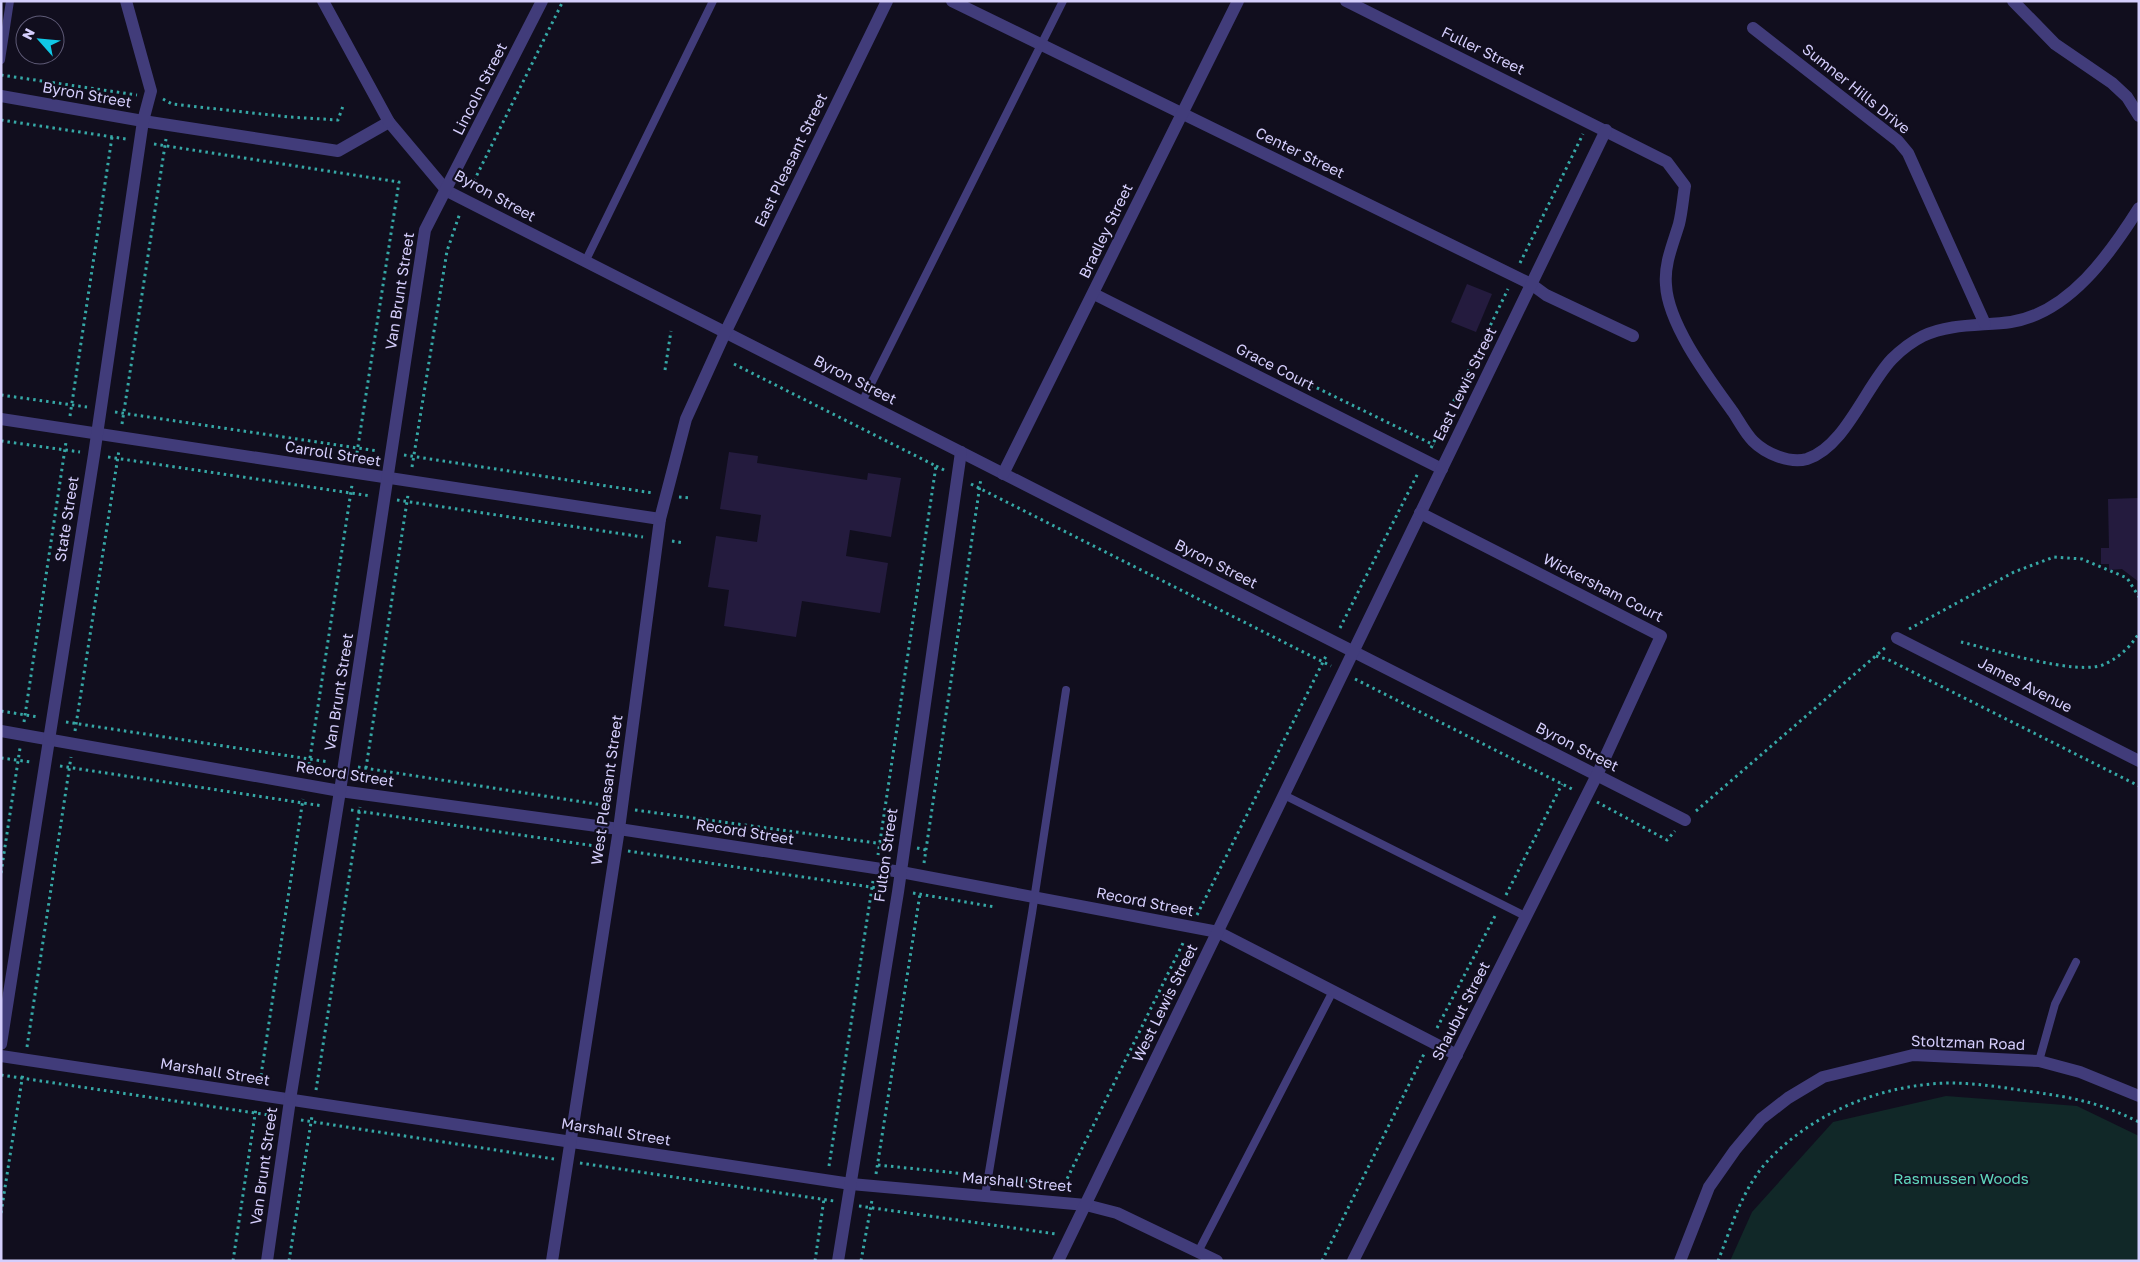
<svg xmlns="http://www.w3.org/2000/svg" width="2140" height="1262" viewBox="0 0 2140 1262" font-family="'Golos Text',sans-serif">
<rect width="100%" height="100%" fill="#110e1e"/>
<polygon fill="#112828" points="1946,1096 2077,1106 2139,1136 2139,1261 1730,1261 1752,1212 1833,1122"/>
<g fill="#241b3e">
<polygon points="1467,284 1492,294 1476,332 1451,322"/>
<polygon points="729,452 758,456 757,463 867,480 868,473 901,478 891,537 850,530 846,556 888,563 880,613 802,601 796,637 724,626 729,590 708,587 716,536 757,542 761,515 720,509"/>
<polygon points="2139,498 2139,582 2122,569 2109,570 2109,564 2101,564 2101,548 2109,548 2108,499"/>
</g>
<g fill="none" stroke-linecap="round" stroke-linejoin="round">
<g stroke="#36a8a6" stroke-width="3" stroke-dasharray="2.5 4" stroke-linecap="butt">
<polyline points="1,75 137,95"/>
<polyline points="163,99 172,104 289,117 338,120 343,106"/>
<polyline points="1,120 126,139"/>
<polyline points="154,144 399,182 356,459"/>
<polyline points="471,187 563,1"/>
<polyline points="1520,263 1583,134"/>
<polyline points="734,364 936,466 878,855"/>
<polyline points="665,370 671,331"/>
<polyline points="1311,385 1434,445"/>
<polyline points="1,395 87,407"/>
<polyline points="115,412 378,451"/>
<polyline points="70,416 112,137"/>
<polyline points="122,424 166,139"/>
<polyline points="1,441 80,452"/>
<polyline points="1431,448 1508,289"/>
<polyline points="404,455 653,493"/>
<polyline points="108,457 371,496"/>
<polyline points="936,466 946,471"/>
<polyline points="412,467 447,251 460,213"/>
<polyline points="971,484 1331,666"/>
<polyline points="679,497 690,498"/>
<polyline points="397,500 643,537"/>
<polyline points="672,541 684,543"/>
<polyline points="1340,628 1418,473"/>
<polyline points="1909,629 2014,572 2054,557 2082,559 2127,578 2139,597"/>
<path d="M1961 642C1991 649 2079 677 2105 664 2120 657 2131 646 2139 633"/>
<polyline points="1876,656 1889,660 2139,786"/>
<polyline points="1355,679 1574,790"/>
<polyline points="1,711 38,717"/>
<polyline points="24,722 66,442"/>
<polyline points="66,722 329,762"/>
<polyline points="75,731 119,450"/>
<polyline points="1,758 31,762"/>
<polyline points="60,766 323,806"/>
<polyline points="358,767 609,806"/>
<polyline points="308,771 352,485"/>
<polyline points="364,781 408,495"/>
<polyline points="1597,802 1667,840 1675,831"/>
<polyline points="351,810 602,847"/>
<polyline points="635,810 891,845"/>
<polyline points="1696,811 1886,647"/>
<polyline points="917,848 926,850"/>
<polyline points="628,851 884,889"/>
<polyline points="924,863 981,478"/>
<polyline points="1,873 20,748"/>
<polyline points="913,893 995,907"/>
<polyline points="1506,895 1562,784"/>
<polyline points="1197,915 1327,654"/>
<polyline points="1437,1028 1496,914"/>
<polyline points="27,1047 71,757"/>
<polyline points="1,1075 275,1116"/>
<polyline points="260,1082 303,799"/>
<polyline points="316,1090 360,807"/>
<polyline points="301,1120 554,1159"/>
<polyline points="580,1163 834,1201"/>
<polyline points="878,1165 976,1175"/>
<polyline points="829,1166 873,881"/>
<polyline points="876,1174 920,894"/>
<polyline points="1000,1178 1064,1185 1184,941"/>
<polyline points="859,1206 1056,1234"/>
<polyline points="1,1213 23,1073"/>
<polyline points="233,1261 256,1108"/>
<polyline points="289,1261 312,1116"/>
<polyline points="815,1261 824,1199"/>
<polyline points="861,1261 872,1200"/>
<polyline points="1322,1261 1424,1054"/>
<path d="M1718 1261C1731 1228 1741 1193 1764 1165 1810 1113 1882 1084 1950 1083 1978 1083 2006 1088 2033 1092 2076 1098 2100 1103 2139 1122"/>
</g>
<g stroke="#413c7a" stroke-width="8">
<polyline points="1,60 10,1"/>
<polyline points="585,262 713,1"/>
<polyline points="862,402 1063,1"/>
<polyline points="1284,795 1527,917"/>
<polyline points="2039,1061 2055,1004 2076,962"/>
<polyline points="985,1196 1032,913 1066,690"/>
<polyline points="1198,1252 1333,991"/>
</g>
<g stroke="#413c7a" stroke-width="12">
<polyline points="952,1 1531,284 1546,295 1633,336"/>
<path d="M1346 1 1667 162 1685 186C1683 198 1682 212 1679 224 1673 244 1664 264 1666 285 1668 325 1710 380 1733 412 1739 421 1745 433 1753 441 1765 453 1789 464 1807 459 1845 447 1866 386 1892 359 1901 350 1911 342 1923 336 1950 323 1983 326 2011 322 2069 313 2110 254 2139 208"/>
<polyline points="2013,1 2055,44 2112,83 2127,97 2139,116"/>
<polyline points="1753,28 1898,141 1908,153 1985,324"/>
<polyline points="1,96 143,121 338,151 389,122 447,191 1685,820"/>
<polyline points="1094,294 1442,469"/>
<polyline points="1,419 660,519"/>
<polyline points="1003,474 1238,1"/>
<polyline points="1897,638 2139,761"/>
<polyline points="1,731 340,791 619,829 901,872 1218,932 1457,1055"/>
<polyline points="1,1044 94,455 143,121 151,91 126,1"/>
<polyline points="1,1056 851,1184 1086,1205 1117,1213 1217,1261"/>
<polyline points="267,1261 290,1100 340,791 425,230 542,1"/>
<polyline points="552,1261 619,829 660,519 686,419 725,333 887,1"/>
<polyline points="838,1261 898,892 961,452"/>
<polyline points="1058,1261 1606,130"/>
<polyline points="1353,1261 1597,775 1661,636 1420,513"/>
</g>
<g stroke="#413c7a" stroke-width="12">
<polyline points="323,1 389,122"/>
<polyline points="1680,1261 1709,1187 1735,1150 1761,1119 1788,1098 1823,1077 1913,1055 2039,1061 2080,1072 2139,1096"/>
</g>
</g>
<g text-anchor="middle" stroke-width="4.5" stroke-linejoin="round" paint-order="stroke">
<g font-size="15" fill="#d5cefc" stroke="#110e1e">
<text transform="translate(1483 51) rotate(26)" y="5">Fuller Street</text>
<text transform="translate(480 89) rotate(-63)" y="5">Lincoln Street</text>
<text transform="translate(1856 89) rotate(39)" y="5">Sumner Hills Drive</text>
<text transform="translate(87 95) rotate(10)" y="5">Byron Street</text>
<text transform="translate(1300 153) rotate(26)" y="5">Center Street</text>
<text transform="translate(791 160) rotate(-64)" y="5">East Pleasant Street</text>
<text transform="translate(495 196) rotate(29)" y="5">Byron Street</text>
<text transform="translate(1106 231) rotate(-64)" y="5">Bradley Street</text>
<text transform="translate(400 291) rotate(-81)" y="5">Van Brunt Street</text>
<text transform="translate(1275 367) rotate(27)" y="5">Grace Court</text>
<text transform="translate(855 380) rotate(27)" y="5">Byron Street</text>
<text transform="translate(1465 384) rotate(-64)" y="5">East Lewis Street</text>
<text transform="translate(333 454) rotate(9)" y="5">Carroll Street</text>
<text transform="translate(67 519) rotate(-81)" y="5">State Street</text>
<text transform="translate(1216 564) rotate(27)" y="5">Byron Street</text>
<text transform="translate(1603 588) rotate(27)" y="5">Wickersham Court</text>
<text transform="translate(2025 685) rotate(27)" y="5">James Avenue</text>
<text transform="translate(339 692) rotate(-81)" y="5">Van Brunt Street</text>
<text transform="translate(1577 747) rotate(27)" y="5">Byron Street</text>
<text transform="translate(345 774) rotate(9)" y="5">Record Street</text>
<text transform="translate(607 790) rotate(-82)" y="5">West Pleasant Street</text>
<text transform="translate(745 832) rotate(9)" y="5">Record Street</text>
<text transform="translate(886 855) rotate(-82)" y="5">Fulton Street</text>
<text transform="translate(1145 902) rotate(11)" y="5">Record Street</text>
<text transform="translate(1165 1003) rotate(-64)" y="5">West Lewis Street</text>
<text transform="translate(1461 1011) rotate(-63)" y="5">Shaubut Street</text>
<text transform="translate(1968 1043) rotate(2)" y="5">Stoltzman Road</text>
<text transform="translate(215 1072) rotate(9)" y="5">Marshall Street</text>
<text transform="translate(616 1132) rotate(9)" y="5">Marshall Street</text>
<text transform="translate(264 1166) rotate(-82)" y="5">Van Brunt Street</text>
<text transform="translate(1017 1182) rotate(5)" y="5">Marshall Street</text>
</g>
<g font-size="15" fill="#60d6bd" stroke="#110e1e">
<text x="1961" y="1184">Rasmussen Woods</text>
</g>
</g>
<rect width="2140" height="1262" fill="none" stroke="#d5cefc" stroke-width="5"/>
<g transform="translate(40 40) rotate(297)"><circle r="24" fill="#110e1e" stroke="#5f5b77"/>
<path d="M0-4L9 19L0 12L-9 19Z" fill="#10c8e6"/>
<text y="-8" font-size="14" font-weight="bold" text-anchor="middle" fill="#d5cefc">N</text>
</g>
</svg>
